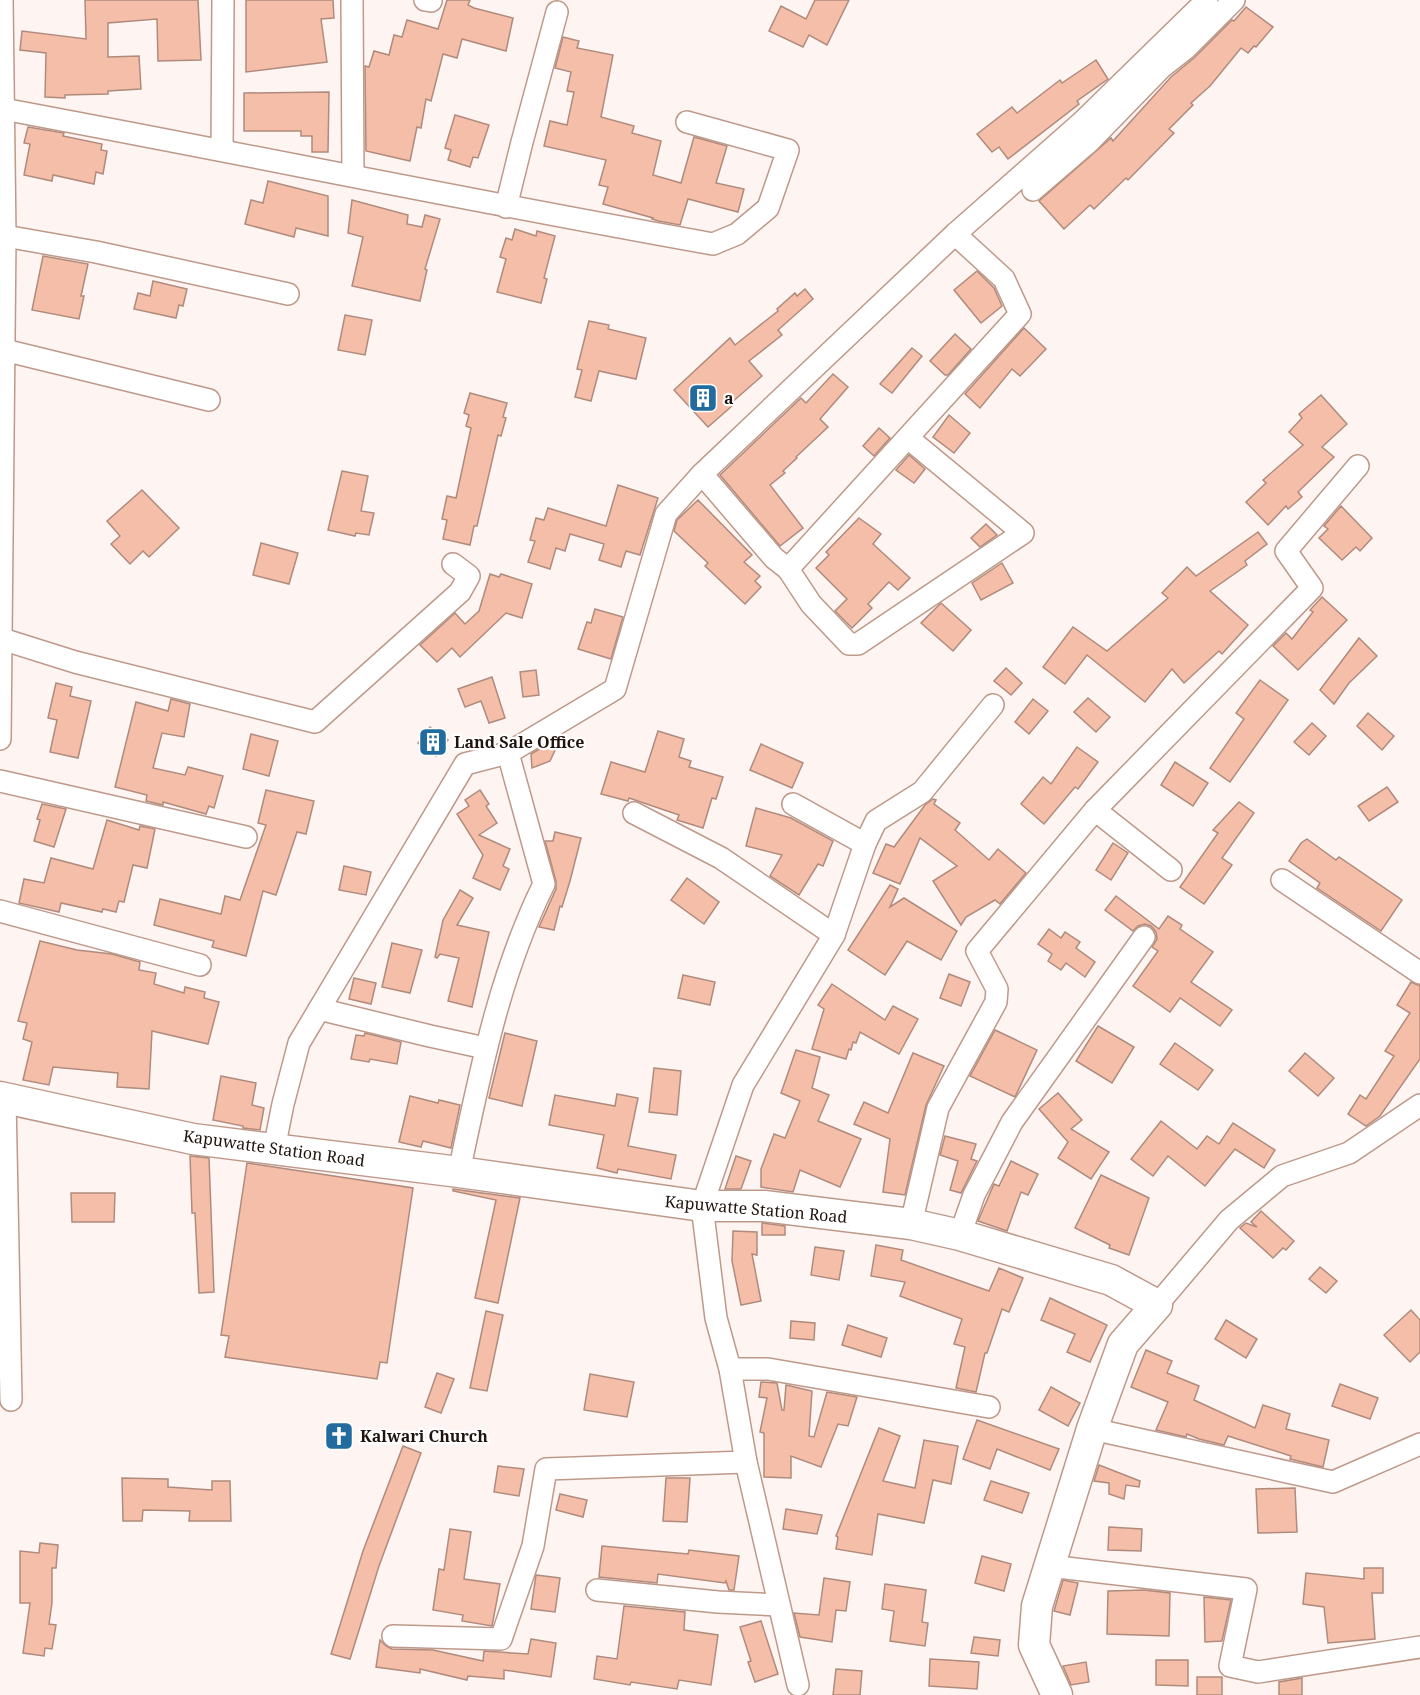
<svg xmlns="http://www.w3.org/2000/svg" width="1420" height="1695" viewBox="0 0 1420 1695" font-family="'Noto Serif',serif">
<rect width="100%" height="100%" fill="#fef5f2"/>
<g fill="#f4bea9" stroke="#b08b7d" stroke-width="1.5">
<polygon points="85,0 198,0 201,60 158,61 157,19 108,23 108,57 139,56 141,89 108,91 108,94 65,95 65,98 45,97 46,53 20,50 22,31 86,39"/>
<polygon points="246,0 333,0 334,18 321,19 327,62 246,72"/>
<polygon points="447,0 470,0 468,5 474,8 513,18 506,51 462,39 457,58 443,54 431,101 426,99 421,128 417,127 410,161 366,151 365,66 369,67 374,51 389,55 394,35 402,37 407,20 438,29"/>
<polygon points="815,0 849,0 827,45 809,35 803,47 769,31 781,6 806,19"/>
<polygon points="1246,7 1273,27 1256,47 1254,46 1248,53 1241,48 1210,86 1191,103 1193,105 1169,129 1174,133 1128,180 1126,178 1094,209 1090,205 1064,229 1039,201 1111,138 1113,141 1171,77 1194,58 1232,20 1234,21"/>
<polygon points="563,37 579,41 577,48 613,55 601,117 634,126 632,133 661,141 653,175 681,183 694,137 727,146 716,183 744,189 738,212 688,199 680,225 658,221 652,219 653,218 603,204 608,187 599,185 606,160 544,146 550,121 567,125 574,92 567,91 571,72 555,68"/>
<polygon points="1096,60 1108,79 1077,101 1079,104 1008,159 999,147 992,152 977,134 1012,107 1017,113 1060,80 1062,83"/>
<polygon points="329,92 328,152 312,152 312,136 301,136 301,131 244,131 244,93"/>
<polygon points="455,115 489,125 478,158 473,157 470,167 448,160 451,150 445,148"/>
<polygon points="28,127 64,133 63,136 102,144 101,150 107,151 103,174 96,172 94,184 53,175 52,181 24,175 30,144 24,143"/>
<polygon points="268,181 328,196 328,236 296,228 294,237 245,224 251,200 263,203"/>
<polygon points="352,200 408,215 407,224 422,227 425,215 440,219 425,269 427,270 420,301 352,286 363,237 348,233"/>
<polygon points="515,229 536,236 537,231 555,236 544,278 547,279 541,303 497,292 506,259 500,257 506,238 512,240"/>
<polygon points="43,256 88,264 81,296 84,296 79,319 32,310"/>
<polygon points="977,271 994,288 1002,306 981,323 954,290"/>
<polygon points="153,281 187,289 183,306 179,305 176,318 134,309 138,293 150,296"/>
<polygon points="805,289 813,299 778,330 782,335 749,361 762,376 730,404 732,406 708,427 674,390 730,338 735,345 778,311 777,309 795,293 797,296"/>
<polygon points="345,315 372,320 365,355 338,350"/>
<polygon points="589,321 609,325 608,329 646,338 636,379 599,371 591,401 575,397 582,370 577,369"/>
<polygon points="1024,328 1046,349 1020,376 1012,369 980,408 965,394"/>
<polygon points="955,334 971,349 948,375 945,375 930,361"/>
<polygon points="912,348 922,356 892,393 880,384"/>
<polygon points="833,374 848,387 820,419 828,427 796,457 797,458 783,471 785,473 770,485 803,528 780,546 720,475 801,398 806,403"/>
<polygon points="470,393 507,403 503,417 506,418 501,436 498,435 477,526 474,526 470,545 443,539 447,520 442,519 447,496 456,498 471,428 466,426 469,415 464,413"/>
<polygon points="1321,395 1347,424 1322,447 1334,457 1298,492 1302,497 1288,509 1286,506 1268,525 1246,502 1266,483 1263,480 1303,445 1289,432 1302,418 1299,414"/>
<polygon points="949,415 970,433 954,453 933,437"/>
<polygon points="879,428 890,438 874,456 863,446"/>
<polygon points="909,455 925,469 914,483 896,470"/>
<polygon points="342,471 368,476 361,511 374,513 369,535 356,533 355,536 328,530"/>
<polygon points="618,485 658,498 640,555 626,551 621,567 599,560 604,544 570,534 565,551 556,548 550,569 528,562 535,541 530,540 536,518 544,520 548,508 606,526"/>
<polygon points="142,490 179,528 149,557 143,551 130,564 111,544 120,536 107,521"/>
<polygon points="698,500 752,555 744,562 760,576 755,581 761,587 745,604 705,566 708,563 674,531 677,520"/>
<polygon points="1341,506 1372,538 1360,551 1356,547 1342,560 1319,538 1328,529 1324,526"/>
<polygon points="859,518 881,534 873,544 910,578 898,590 889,582 868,604 872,608 852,628 835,611 847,599 816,568 829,555 826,552"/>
<polygon points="986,524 997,535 980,547 971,538"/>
<polygon points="1258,532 1267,544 1245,561 1247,565 1210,591 1248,625 1222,654 1219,651 1184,683 1172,669 1145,702 1087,655 1065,684 1043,667 1073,627 1107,651 1168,598 1162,593 1187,567 1196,576"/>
<polygon points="261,543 298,553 289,584 253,575"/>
<polygon points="1002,563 1013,583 981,600 972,583"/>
<polygon points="490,574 499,577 501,574 532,584 522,618 506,613 460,657 452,648 437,662 420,645 455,613 465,624 479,611"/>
<polygon points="1322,597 1347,620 1298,670 1273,646 1286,633 1292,639 1313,612 1310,610"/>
<polygon points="941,603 971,630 953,651 921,623"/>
<polygon points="595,609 623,617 611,659 578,649 587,622 591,623"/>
<polygon points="1359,638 1377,656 1349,683 1334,704 1320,690"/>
<polygon points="1006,668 1022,683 1011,695 994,681"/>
<polygon points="536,670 539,695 523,697 520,672"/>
<polygon points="492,677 505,718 489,723 481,701 465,707 458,689"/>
<polygon points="1260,680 1288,700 1230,782 1210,768 1244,719 1236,713"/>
<polygon points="56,683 72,687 70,696 91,701 78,758 50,752 57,720 48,718"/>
<polygon points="1088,698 1110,717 1096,732 1074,712"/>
<polygon points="171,699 190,704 184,737 162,733 153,768 185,775 188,767 223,776 214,808 209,806 206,814 163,802 163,805 146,801 147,795 115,787 136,702 168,711"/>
<polygon points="1033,699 1048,711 1029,734 1015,722"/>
<polygon points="1368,713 1394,736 1382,750 1357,726"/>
<polygon points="1312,723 1326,736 1309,755 1294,742"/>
<polygon points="430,727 448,740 436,756 418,743"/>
<polygon points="658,731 684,739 679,757 691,761 689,767 723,777 716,799 712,798 703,828 677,820 679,815 629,798 628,801 601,794 611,762 645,772"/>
<polygon points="251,734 278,741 269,776 243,769"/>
<polygon points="554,740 557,746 550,761 532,768 531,754"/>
<polygon points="761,744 803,763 792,788 750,770"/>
<polygon points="1077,747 1098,762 1078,789 1075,787 1044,824 1021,804 1043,777 1051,784"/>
<polygon points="1175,762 1208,783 1193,806 1161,785"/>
<polygon points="1387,787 1398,802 1369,821 1358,806"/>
<polygon points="266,790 314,801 306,834 297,832 276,895 263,891 246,956 212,947 214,941 154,925 160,899 221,914 225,896 240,900 266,825 258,823"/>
<polygon points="480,790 489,804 486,806 497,823 479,835 510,849 503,866 509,869 500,890 473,878 483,855 457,814 469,806 465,800"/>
<polygon points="933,799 936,800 934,804 960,823 955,830 989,860 998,849 1026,873 1000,904 995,900 966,917 961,925 933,881 957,866 920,838 900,884 873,873 886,844 894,847 925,805"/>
<polygon points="1239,802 1254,813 1222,858 1232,865 1204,904 1180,887 1218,833 1213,830"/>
<polygon points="42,804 66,809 54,847 34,841 40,820 37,819"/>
<polygon points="756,808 791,818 833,841 823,866 818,864 799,895 770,876 782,855 746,846"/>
<polygon points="107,820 139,830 140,826 155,829 147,868 133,865 124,902 119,901 116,912 103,909 102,912 61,903 59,912 19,903 24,879 44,883 51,858 93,869"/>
<polygon points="555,832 581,838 570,881 562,907 560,906 554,930 539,927 556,889 556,881 545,841 553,841"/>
<polygon points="1307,839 1336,860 1339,857 1402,900 1381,931 1317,888 1320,883 1289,861 1301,843"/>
<polygon points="1113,843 1128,853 1111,880 1096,870"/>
<polygon points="344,866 371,872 366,895 339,890"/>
<polygon points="687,878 719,902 704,924 671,900"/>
<polygon points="890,885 898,889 890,907 904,898 957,931 941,960 907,941 885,975 848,950"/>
<polygon points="460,890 473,898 457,925 489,932 472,1007 448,1001 459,958 440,954 437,958 435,957 443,920"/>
<polygon points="1116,896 1159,929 1168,916 1182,925 1180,929 1213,952 1191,982 1232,1010 1220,1026 1180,998 1170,1012 1133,986 1158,951 1152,947 1157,939 1156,932 1151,926 1145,924 1138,926 1133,931 1105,910"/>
<polygon points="1049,929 1061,938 1065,932 1080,942 1076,948 1095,962 1085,977 1066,963 1061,970 1048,961 1052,954 1038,944"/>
<polygon points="40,941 77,950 112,954 140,962 139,970 156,973 154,984 184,993 185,987 205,992 204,998 219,1002 208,1044 152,1031 149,1089 117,1087 118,1073 53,1067 49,1085 23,1080 32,1042 23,1039 27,1023 18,1021"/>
<polygon points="392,943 422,950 410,993 382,987"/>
<polygon points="949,974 970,982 961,1006 940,998"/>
<polygon points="683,975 715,982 710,1005 678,998"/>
<polygon points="354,978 376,983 371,1004 349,999"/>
<polygon points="1411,982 1420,986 1420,1059 1380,1116 1366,1126 1348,1114 1360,1095 1366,1099 1394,1056 1385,1051 1410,1013 1397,1005"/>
<polygon points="832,984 885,1020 893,1006 918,1019 899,1054 860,1032 856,1043 853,1042 851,1050 849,1049 846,1059 812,1049 824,1009 818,1005"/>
<polygon points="1098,1026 1134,1047 1112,1083 1076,1061"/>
<polygon points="995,1030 1037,1050 1015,1097 970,1076"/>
<polygon points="365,1033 401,1042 397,1064 370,1059 369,1062 351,1059 356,1035 364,1036"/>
<polygon points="505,1033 537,1041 522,1106 489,1098"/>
<polygon points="1175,1043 1213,1070 1198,1090 1160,1064"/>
<polygon points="796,1050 820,1057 812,1088 829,1095 818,1121 861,1139 840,1187 800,1170 793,1192 761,1187 761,1169 774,1134 785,1138 800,1101 781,1093"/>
<polygon points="913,1053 944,1066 926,1105 905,1195 883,1192 890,1139 854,1124 864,1102 888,1113"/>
<polygon points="1305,1053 1334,1078 1318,1096 1289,1071"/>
<polygon points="654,1068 681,1071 677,1115 649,1112"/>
<polygon points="221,1076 256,1083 252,1105 264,1108 260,1130 243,1128 243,1126 213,1120"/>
<polygon points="1058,1093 1082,1120 1071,1129 1109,1152 1091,1179 1058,1158 1068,1142 1039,1109"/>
<polygon points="617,1094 638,1098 628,1146 676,1155 671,1179 618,1169 617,1173 597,1168 604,1135 549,1125 555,1095 615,1106"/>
<polygon points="410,1096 438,1103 439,1100 460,1105 451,1148 423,1141 421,1147 399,1142"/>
<polygon points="1161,1121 1197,1149 1207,1136 1219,1144 1233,1123 1275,1150 1264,1168 1235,1149 1205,1186 1168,1156 1153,1176 1131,1159"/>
<polygon points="945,1136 976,1144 971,1159 977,1161 961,1193 950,1190 958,1161 940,1155"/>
<polygon points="190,1156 209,1158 214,1292 199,1293 195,1213 192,1213"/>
<polygon points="736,1156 751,1161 741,1189 725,1189"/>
<polygon points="1011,1161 1038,1174 1028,1195 1021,1192 1007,1231 978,1221 994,1184 999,1186"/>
<polygon points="247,1163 413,1188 387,1363 380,1362 377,1379 225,1357 229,1336 221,1335"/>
<polygon points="1101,1175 1149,1198 1129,1255 1109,1248 1110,1245 1075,1228"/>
<polygon points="453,1189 520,1198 498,1303 475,1298 496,1200 453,1191"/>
<polygon points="71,1193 115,1193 114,1222 72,1222"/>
<polygon points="1261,1211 1294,1241 1286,1250 1283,1248 1273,1258 1240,1228 1246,1223 1257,1227 1251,1222"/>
<polygon points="762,1223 785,1226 785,1235 762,1235"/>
<polygon points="733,1231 757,1232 757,1255 752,1254 761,1301 741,1305 732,1261"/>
<polygon points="876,1245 903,1250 901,1260 989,1291 999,1268 1023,1278 1009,1312 1002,1309 987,1353 985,1353 976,1392 956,1388 965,1347 954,1344 962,1319 900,1296 905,1282 871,1276"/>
<polygon points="815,1247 844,1251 839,1280 811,1275"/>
<polygon points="1320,1267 1337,1281 1326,1293 1309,1279"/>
<polygon points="1050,1298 1107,1325 1090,1362 1067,1352 1075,1334 1041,1320"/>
<polygon points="1411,1310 1420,1320 1420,1352 1410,1362 1384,1335"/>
<polygon points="486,1311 503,1315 487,1391 470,1388"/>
<polygon points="1226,1320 1257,1339 1246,1358 1215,1339"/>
<polygon points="791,1321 815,1323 814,1340 790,1338"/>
<polygon points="848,1325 887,1338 881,1357 842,1345"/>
<polygon points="1146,1350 1172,1361 1167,1373 1199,1386 1194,1400 1255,1428 1263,1405 1290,1414 1286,1429 1329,1440 1323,1467 1290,1459 1291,1456 1228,1436 1224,1445 1199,1439 1187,1434 1186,1437 1156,1430 1168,1402 1131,1387"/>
<polygon points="437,1373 454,1379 441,1413 425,1407"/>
<polygon points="590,1374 634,1382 627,1417 584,1410"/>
<polygon points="761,1382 777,1383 782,1410 784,1410 786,1385 812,1391 809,1436 814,1437 827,1392 857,1397 848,1426 838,1424 821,1467 791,1456 791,1478 764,1477 764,1433 760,1432 767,1398 759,1397"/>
<polygon points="1340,1384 1378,1398 1370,1419 1332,1406"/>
<polygon points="1051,1387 1080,1403 1068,1426 1039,1410"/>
<polygon points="977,1420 1059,1449 1050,1470 997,1449 990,1469 963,1459"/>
<polygon points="879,1428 900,1436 883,1481 915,1488 924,1440 958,1446 951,1484 933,1480 924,1523 878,1514 872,1555 836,1549 838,1537 836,1536"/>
<polygon points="403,1446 421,1453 379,1566 350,1659 331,1654 363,1551"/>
<polygon points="1099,1465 1140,1481 1139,1487 1126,1485 1124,1499 1109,1494 1109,1483 1094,1481"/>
<polygon points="498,1466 524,1469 519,1496 494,1492"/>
<polygon points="122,1478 168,1479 168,1487 212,1490 212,1481 230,1481 231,1521 189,1521 190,1511 143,1510 142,1521 123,1521"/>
<polygon points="666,1478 690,1478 687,1522 663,1521"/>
<polygon points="991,1481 1029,1493 1022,1513 984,1500"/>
<polygon points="1295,1488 1297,1532 1258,1533 1256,1489"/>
<polygon points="560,1494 587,1500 583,1517 556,1510"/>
<polygon points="786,1509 822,1515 817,1534 783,1529"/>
<polygon points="1109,1527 1142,1529 1141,1551 1108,1550"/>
<polygon points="450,1529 471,1532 464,1579 500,1584 492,1626 462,1621 463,1615 433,1610 439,1569 444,1570"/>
<polygon points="40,1543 58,1545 56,1568 52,1568 52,1603 49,1624 56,1625 52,1649 45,1648 44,1656 23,1653 30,1603 20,1603 20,1551 39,1553"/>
<polygon points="602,1546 688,1554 689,1550 739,1556 734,1590 729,1590 726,1581 725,1583 658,1574 657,1583 599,1577"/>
<polygon points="982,1556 1011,1564 1004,1591 975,1583"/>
<polygon points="1364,1568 1383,1568 1383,1593 1372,1593 1375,1639 1328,1643 1324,1607 1303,1604 1306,1573 1364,1579"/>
<polygon points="536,1575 560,1578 555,1612 531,1609"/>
<polygon points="824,1578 850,1582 846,1611 836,1610 832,1642 800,1637 794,1613 819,1615"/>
<polygon points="1063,1580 1078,1583 1070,1615 1054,1611"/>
<polygon points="885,1584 926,1590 922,1622 928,1623 925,1646 890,1641 894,1611 882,1609"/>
<polygon points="1144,1590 1170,1593 1169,1636 1107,1634 1108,1591"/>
<polygon points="1204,1597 1231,1600 1222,1641 1205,1642"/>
<polygon points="624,1606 685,1612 684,1630 718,1635 711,1685 679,1680 677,1689 631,1682 630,1685 594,1679 597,1656 617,1659"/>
<polygon points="761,1621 778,1674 755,1682 748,1662 751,1661 740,1627"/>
<polygon points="974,1637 1000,1640 998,1656 971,1653"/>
<polygon points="531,1639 556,1643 551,1677 504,1670 504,1679 468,1676 467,1680 420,1669 420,1673 376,1667 380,1640 386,1646 392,1649 433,1650 483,1661 484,1651 528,1654"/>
<polygon points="930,1659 979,1662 977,1689 929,1686"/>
<polygon points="1156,1660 1188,1660 1188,1686 1156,1685"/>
<polygon points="1086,1662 1089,1682 1071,1685 1063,1666"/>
<polygon points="836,1669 862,1671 860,1695 833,1695"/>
<rect x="1197" y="1677" width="25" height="18"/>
<polygon points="1302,1678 1302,1695 1279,1695 1279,1682"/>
</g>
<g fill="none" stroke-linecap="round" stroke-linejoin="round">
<g stroke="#be998a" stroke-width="24">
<g id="street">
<polyline points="352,0 353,176"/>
<polyline points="425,0 431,1"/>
<path d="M3 109C240 153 476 202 713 244L737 234 768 208 788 150 687 122"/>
<polyline points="222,150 223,0"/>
<polyline points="1033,190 1090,141 1162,67 1185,49 1234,0"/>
<polyline points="506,207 522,142 557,12"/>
<polyline points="5,236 96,252 288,294"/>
<polyline points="4,350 209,400"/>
<polyline points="702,474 774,558 788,569 1020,314 1004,279 955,234"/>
<polyline points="788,569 811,604 849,644 858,644 1023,533 908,438"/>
<polyline points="2,639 75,662 315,722 460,592 469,576 453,564"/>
<polyline points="0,739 5,236 2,0"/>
<polyline points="0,781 246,837"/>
<polyline points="793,804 865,844"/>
<polyline points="1095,810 1171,870"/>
<polyline points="634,813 721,858 834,935"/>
<polyline points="1282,880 1420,973"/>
<polyline points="0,911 200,965"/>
<polyline points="319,1009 430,1036 485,1048"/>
<polyline points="5,1099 11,1400"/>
<polyline points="274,1149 283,1104 299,1043 465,764 508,753 615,689 666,514 702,474 955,234 1081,123 1207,0"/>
<path d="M459 1172C480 1073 499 975 544 884L508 753"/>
<polyline points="911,1224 938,1108 996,1002 997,989 977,951 1095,810 1312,588 1286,551 1358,466"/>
<polyline points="960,1235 974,1195 1012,1122 1144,937"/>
<polyline points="1157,1305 1229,1220 1282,1176 1349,1153 1420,1105"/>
<polyline points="730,1369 768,1369 989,1407"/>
<polyline points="1092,1429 1333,1482 1420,1444"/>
<polyline points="1049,1566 1246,1589 1230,1666 1258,1672 1420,1647"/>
<polyline points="597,1590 718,1602 779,1605"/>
<polyline points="393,1636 501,1639 533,1546 546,1469 746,1462"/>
<polyline points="798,1685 746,1462 730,1369 716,1318 702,1206 743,1085 834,935 865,844 876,821 922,792 993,705"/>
</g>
</g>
<g stroke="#be998a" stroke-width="33">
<polyline id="secondary" points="0,1097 193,1139 459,1172 702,1206 764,1206 911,1224 960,1235 1111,1280 1157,1305 1123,1344 1092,1429 1037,1606 1034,1645 1057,1695"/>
</g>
<use href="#street" stroke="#fff" stroke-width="21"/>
<use href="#secondary" stroke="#fff" stroke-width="30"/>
</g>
<defs>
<g id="building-square" transform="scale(1.5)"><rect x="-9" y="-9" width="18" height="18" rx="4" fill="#216b9e" stroke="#fff"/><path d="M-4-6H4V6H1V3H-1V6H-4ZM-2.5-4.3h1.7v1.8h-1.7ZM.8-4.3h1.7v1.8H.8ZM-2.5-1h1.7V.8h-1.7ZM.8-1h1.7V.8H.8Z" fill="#fff"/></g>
<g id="church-square" transform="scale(1.5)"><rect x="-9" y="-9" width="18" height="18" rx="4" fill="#216b9e" stroke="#fff"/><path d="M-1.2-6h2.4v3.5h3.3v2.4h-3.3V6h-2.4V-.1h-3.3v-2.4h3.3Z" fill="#fff"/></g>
</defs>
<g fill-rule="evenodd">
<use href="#building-square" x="703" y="398"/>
<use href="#building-square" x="433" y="742"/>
<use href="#church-square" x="339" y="1436"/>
</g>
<g text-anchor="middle" stroke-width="4.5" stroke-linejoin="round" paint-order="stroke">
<g font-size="16" font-weight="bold" fill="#20130d" stroke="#fff" text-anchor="start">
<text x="724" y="404">a</text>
<text x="454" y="748">Land Sale Office</text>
<text x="360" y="1442">Kalwari Church</text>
</g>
<g font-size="16" fill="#20130d" stroke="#fff">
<text transform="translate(274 1148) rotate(8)" y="6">Kapuwatte Station Road</text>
<text transform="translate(756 1209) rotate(5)" y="6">Kapuwatte Station Road</text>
</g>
</g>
</svg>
